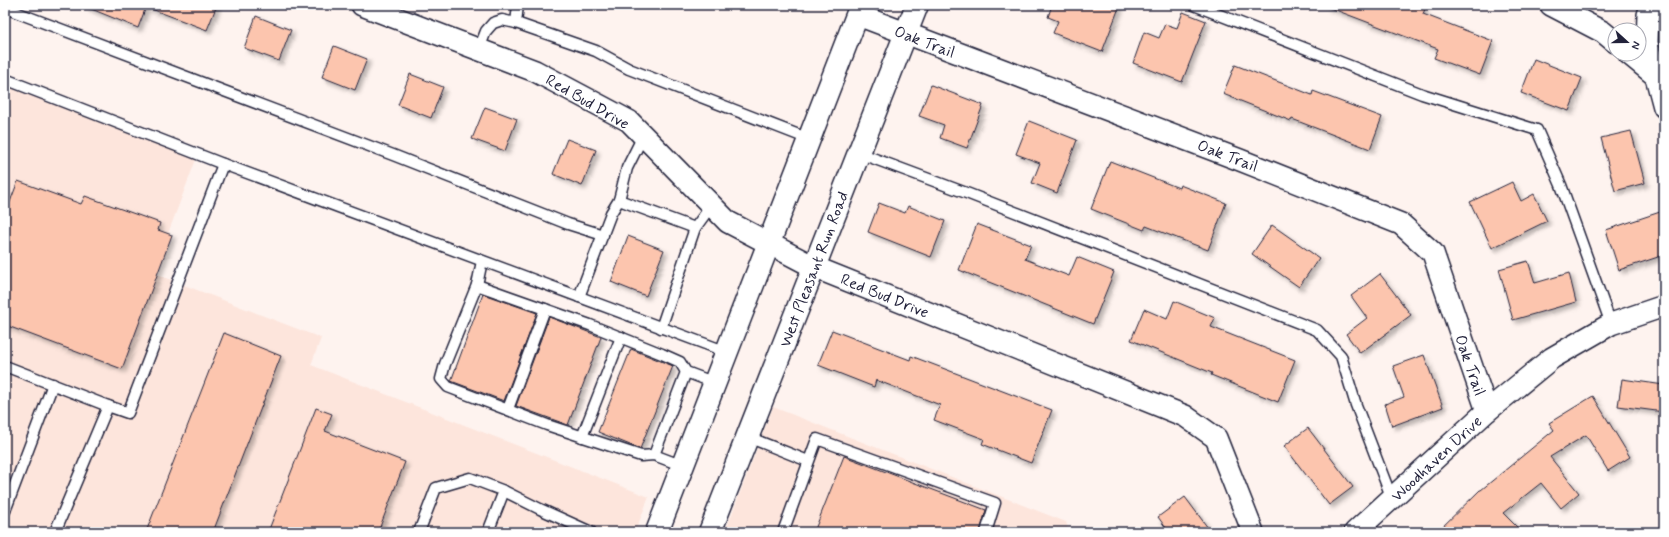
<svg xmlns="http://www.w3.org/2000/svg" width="1669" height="537" viewBox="0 0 1669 537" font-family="Mynerve,sans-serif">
<defs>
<filter id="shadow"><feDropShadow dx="3.5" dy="3.5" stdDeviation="2" flood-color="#0004"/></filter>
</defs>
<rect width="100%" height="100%" fill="#fef3ef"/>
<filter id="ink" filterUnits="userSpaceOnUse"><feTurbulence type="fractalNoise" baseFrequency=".025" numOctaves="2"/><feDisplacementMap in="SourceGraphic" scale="8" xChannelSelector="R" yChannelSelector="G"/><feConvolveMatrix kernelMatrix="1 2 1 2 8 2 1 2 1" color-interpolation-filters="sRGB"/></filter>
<g filter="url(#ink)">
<g fill="#fde5dc">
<polygon points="5,73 200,149 153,273 321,338 311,365 649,497 635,532 5,532"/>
<polygon points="773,407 1066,522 1069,532 725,532"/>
</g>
<g fill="#fcc5ae" stroke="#22223b" filter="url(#shadow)">
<polygon points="85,5 217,5 207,30 146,7 138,28 84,6"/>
<polygon points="1052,5 1120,5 1102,52 1053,33 1058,21 1048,17"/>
<polygon points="1326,5 1416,5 1425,9 1423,14 1493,41 1480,75 1434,58 1438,49 1325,6"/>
<polygon points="1183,12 1206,21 1182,82 1133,63 1144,32 1159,38 1165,24 1177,28"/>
<polygon points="256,16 291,30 279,61 244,48"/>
<polygon points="334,46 367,59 355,90 322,77"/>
<polygon points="1534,59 1582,78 1569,111 1521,93"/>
<polygon points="1235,65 1312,95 1313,91 1382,117 1370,149 1292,119 1291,121 1223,94"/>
<polygon points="410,74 443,87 431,118 398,105"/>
<polygon points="931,85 983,105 967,148 940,138 944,125 919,116"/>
<polygon points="485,107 517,119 505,151 472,139"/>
<polygon points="1029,121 1077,140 1057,193 1032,183 1040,163 1016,154"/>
<polygon points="1631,131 1645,183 1615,191 1601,138"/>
<polygon points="567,139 596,150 582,186 553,174"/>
<polygon points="1110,161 1179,188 1180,185 1226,203 1208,250 1146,226 1144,230 1091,209"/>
<polygon points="18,181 81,204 85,196 160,223 158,230 172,235 122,369 5,325 5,215"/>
<polygon points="1512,182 1521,201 1534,194 1547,221 1492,248 1470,202"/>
<polygon points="879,203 905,213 908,206 945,221 931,257 868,232"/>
<polygon points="1660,212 1664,225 1664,255 1619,270 1606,230"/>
<polygon points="977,224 1031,245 1025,259 1069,276 1077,257 1114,272 1093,324 959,270"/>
<polygon points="1272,225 1319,258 1299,287 1252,254"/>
<polygon points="628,236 664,250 646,296 611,282"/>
<polygon points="1528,261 1535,283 1569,273 1576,302 1513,320 1499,269"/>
<polygon points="1380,274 1411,315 1360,353 1346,334 1367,318 1351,296"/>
<polygon points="483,294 537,313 504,401 451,381"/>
<polygon points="1174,301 1215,318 1211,327 1295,360 1278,402 1211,375 1212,373 1131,340 1144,309 1167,319"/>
<polygon points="549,317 601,337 568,425 516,406"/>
<polygon points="832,330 910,360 911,356 1052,410 1031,463 982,444 984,439 934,420 940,405 876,380 874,387 818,365"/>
<polygon points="224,333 281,356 213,532 146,532"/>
<polygon points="631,349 673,366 640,449 598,432"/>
<polygon points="1424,355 1443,407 1392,426 1385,404 1404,397 1393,366"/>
<polygon points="1622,379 1664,385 1664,412 1618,406"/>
<polygon points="1593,396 1630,457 1608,471 1586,435 1550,457 1579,493 1561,508 1541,483 1503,513 1522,532 1437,532 1480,490 1481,490 1554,430 1549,423"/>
<polygon points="316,408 332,414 325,431 405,462 378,532 268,532"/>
<polygon points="1308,428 1353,487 1329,505 1284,446"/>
<polygon points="844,456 986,510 980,532 814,532"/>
<polygon points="1185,497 1211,532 1169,532 1158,517"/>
</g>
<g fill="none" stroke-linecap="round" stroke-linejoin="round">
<g stroke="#22223b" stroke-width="13">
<g id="lane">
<polyline points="1194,5 1422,94 1537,130 1561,185 1611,324"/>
<polyline points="5,8 393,155 568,224 603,235"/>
<polyline points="516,23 518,5"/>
<polyline points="479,49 486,31 493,23 502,20 516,23 596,51 629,69 809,139"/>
<polyline points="5,79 223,164 727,352"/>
<polyline points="859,153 969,194 1317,330 1341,356 1356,405 1392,499"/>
<polyline points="619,200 627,168 643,136"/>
<polyline points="477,285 482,261"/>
<polyline points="579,297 611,213 619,200 695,228"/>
<polyline points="661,328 695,228 711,206"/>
<polyline points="5,366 108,406"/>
<polyline points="508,409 545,309"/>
<polyline points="582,437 621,337"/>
<polyline points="748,437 808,461"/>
<polyline points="654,455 686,372"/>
<polyline points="683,466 654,455 641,456 547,425 448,387 441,379 445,364 477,285 590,325 662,354 680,362 686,372 715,383"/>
<polyline points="5,511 53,384"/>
<polyline points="55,532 108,406 128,413 223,164"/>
<polyline points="419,532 436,488 470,478 504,491 540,509 591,532"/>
<polyline points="488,532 504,491"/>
<polyline points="783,532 817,439 995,503 986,532"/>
</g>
</g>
<g stroke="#22223b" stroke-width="24">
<g id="street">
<polyline points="362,5 535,71 629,121 728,222 814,267 1185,416 1216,438 1253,532"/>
<polyline points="1551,5 1603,32 1615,42"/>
<polyline points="1652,5 1648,15 1647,43 1664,107"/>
<polyline points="858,15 1240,160 1401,224 1433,253 1487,411"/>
<polyline points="1629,54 1657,77"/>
<polyline points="1355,532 1487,411 1552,358 1611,324 1664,306"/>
</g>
</g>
<g stroke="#22223b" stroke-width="25">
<g id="secondary">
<polyline points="657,532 861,5"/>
<polyline points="710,532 917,5"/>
</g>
</g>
<use href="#lane" stroke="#fff" stroke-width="10"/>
<use href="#street" stroke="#fff" stroke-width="21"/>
<use href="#secondary" stroke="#fff" stroke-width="22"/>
</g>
</g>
<g text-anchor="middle" stroke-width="3.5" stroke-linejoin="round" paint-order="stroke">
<g font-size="16" fill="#22223b" stroke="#fff">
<text transform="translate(925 41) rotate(21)" y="6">Oak Trail</text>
<text transform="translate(588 101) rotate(30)" y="6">Red Bud Drive</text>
<text transform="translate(1228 155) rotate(21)" y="6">Oak Trail</text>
<text transform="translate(813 269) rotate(-69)" y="6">West Pleasant Run Road</text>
<text transform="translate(885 295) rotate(22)" y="6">Red Bud Drive</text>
<text transform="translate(1471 365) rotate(71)" y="6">Oak Trail</text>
<text transform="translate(1436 458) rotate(-43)" y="6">Woodhaven Drive</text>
</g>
</g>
<rect width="1669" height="537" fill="none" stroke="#fff" stroke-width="20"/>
<rect x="10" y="10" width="1649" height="517" fill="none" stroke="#22223b" stroke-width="1.5" filter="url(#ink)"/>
<g transform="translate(1627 42) rotate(111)"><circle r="19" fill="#ffffff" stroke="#a7a7b1"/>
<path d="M0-3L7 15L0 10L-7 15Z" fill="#22223b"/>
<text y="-6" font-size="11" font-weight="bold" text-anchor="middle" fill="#22223b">N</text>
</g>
</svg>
